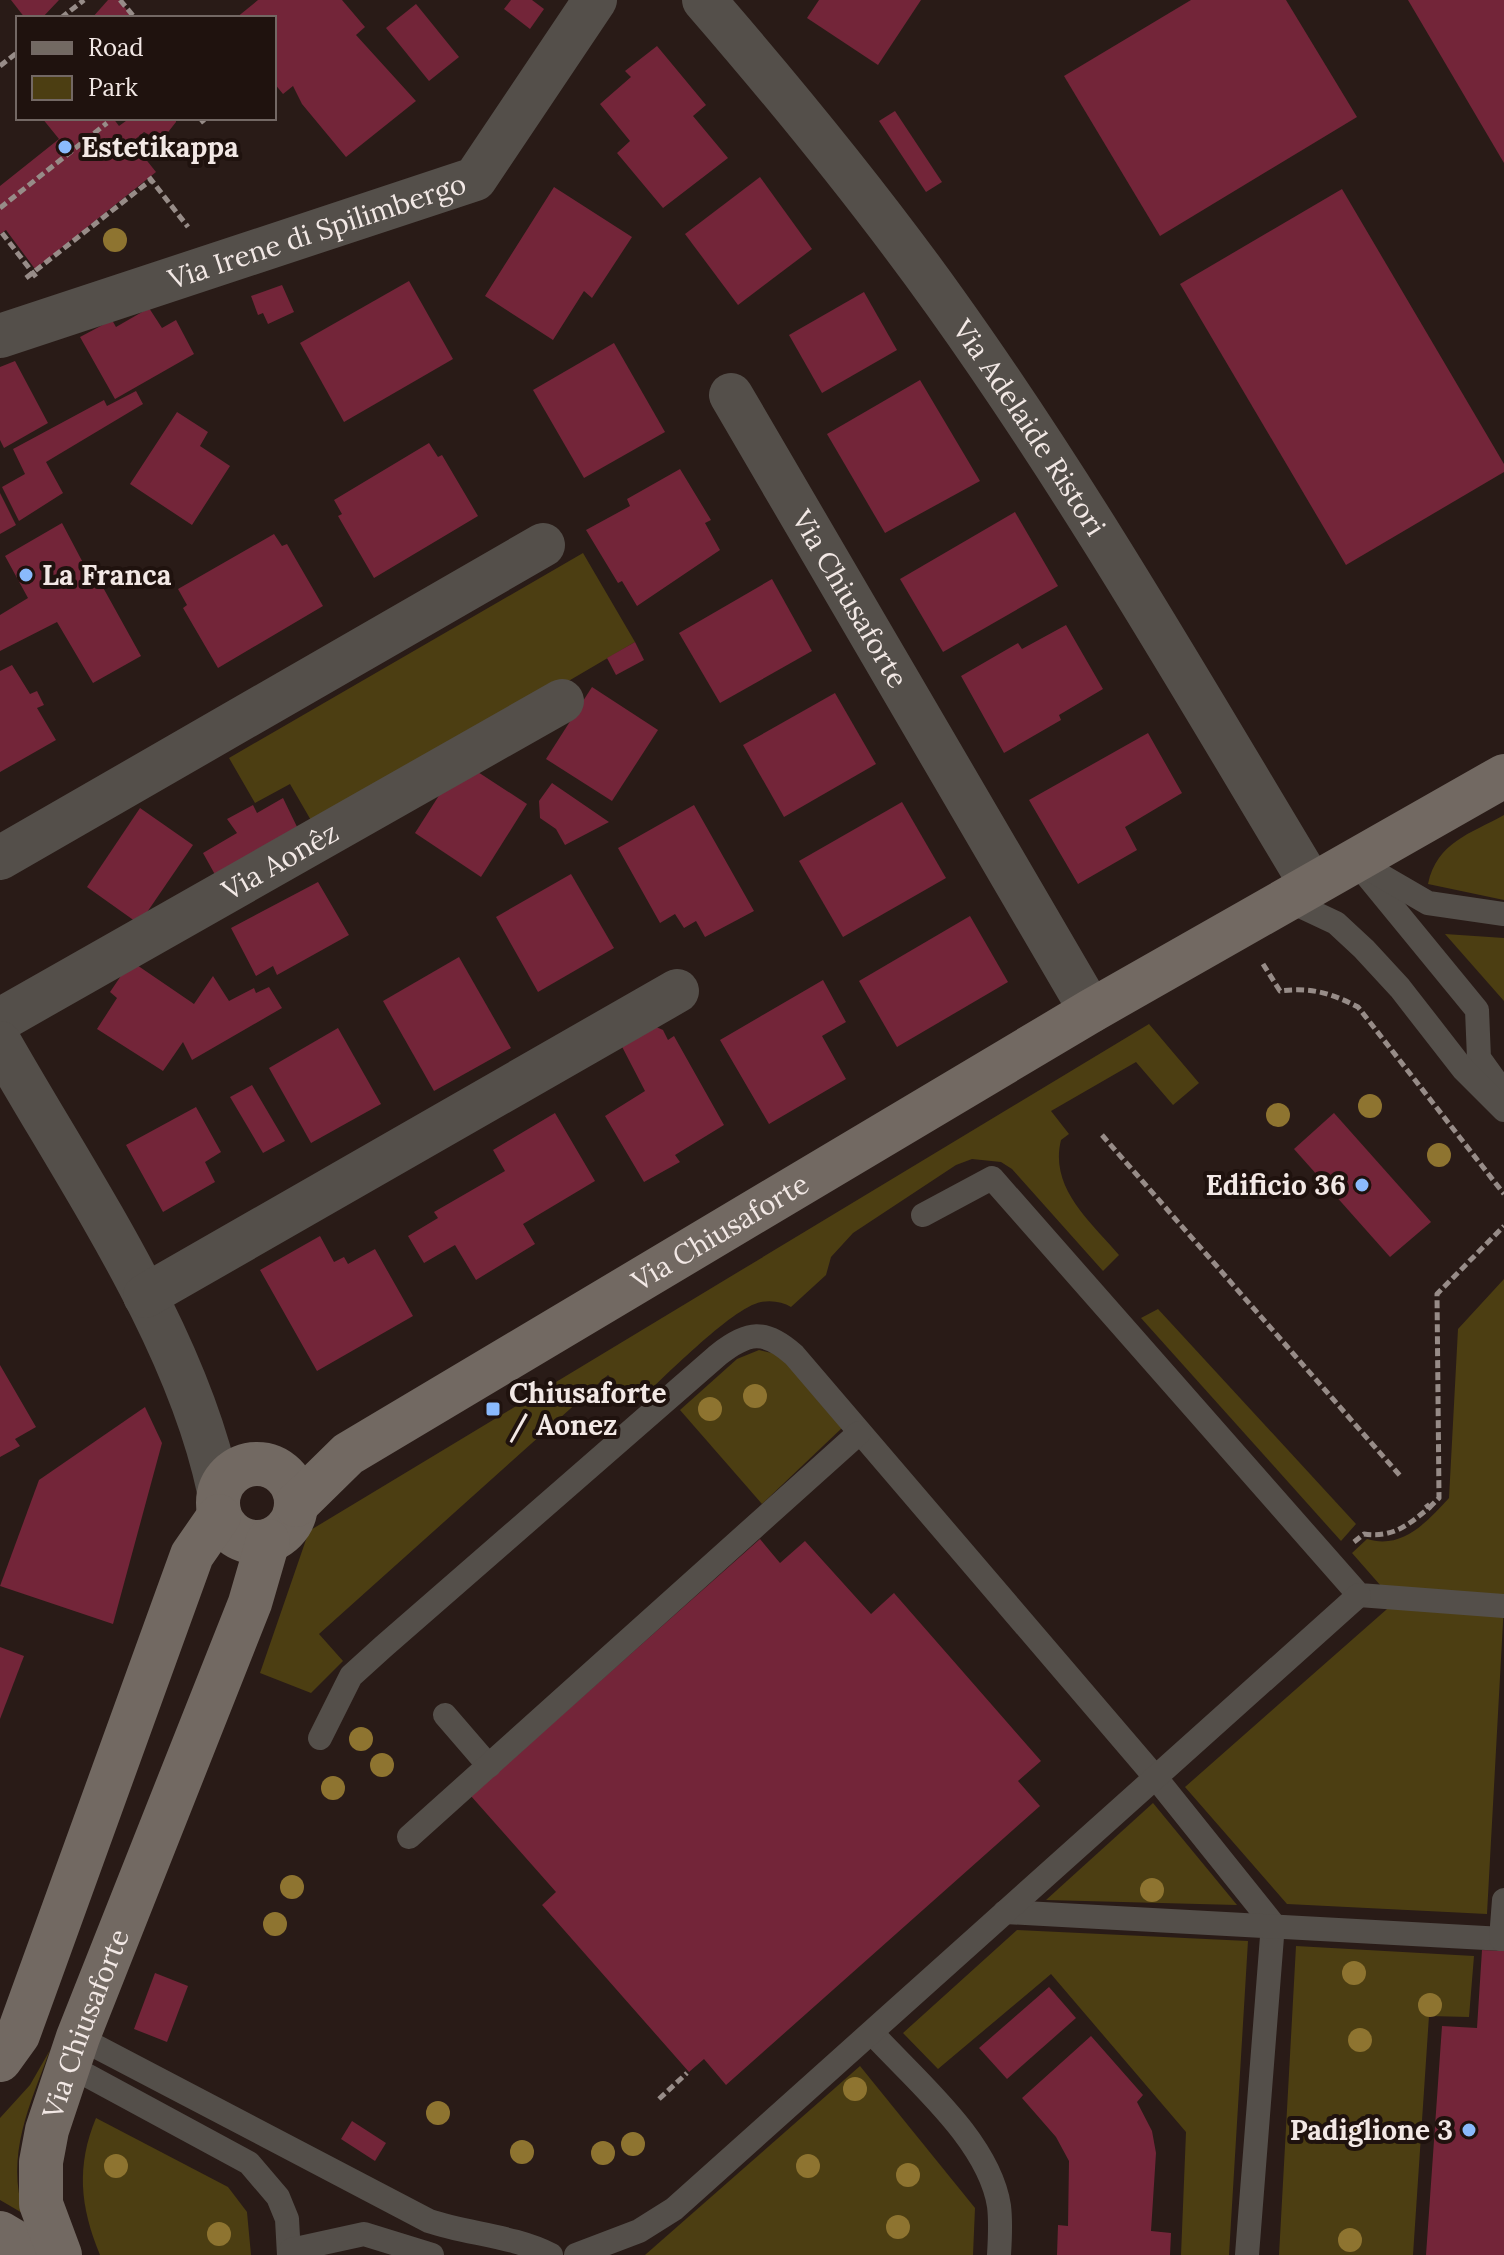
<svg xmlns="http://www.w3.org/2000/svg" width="1504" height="2255" viewBox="0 0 1504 2255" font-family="Lora,serif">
<rect width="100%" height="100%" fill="#291b17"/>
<g fill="#4c3e12">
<polygon points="583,553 635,642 316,829 290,784 255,803 229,758"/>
<path d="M1504 815V900L1428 884C1437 842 1470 834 1504 815Z"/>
<polygon points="1445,934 1504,938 1504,1001"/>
<path d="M1149 1024 1199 1083 1173 1105 1136 1062 1051 1111 1069 1134 1061 1140C1049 1188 1091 1222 1119 1255L1103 1271 1012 1169 1001 1162 972 1159 956 1165 853 1233 831 1257 826 1275 791 1307C783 1302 772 1300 761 1302 731 1308 661 1381 635 1404L608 1375 319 1634 343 1661 311 1693 260 1673 309 1531Z"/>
<path d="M1504 1279V1604L1487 1914 1287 1904 1185 1787 1395 1602 1352 1553 1367 1539C1402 1550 1427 1522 1449 1498L1458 1329Z"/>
<polygon points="1158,1309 1356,1524 1341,1541 1141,1318"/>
<polygon points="759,1350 776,1354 787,1362 843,1427 762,1504 680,1410 737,1359"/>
<polygon points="1153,1803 1237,1905 1046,1900"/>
<polygon points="1017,1930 1248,1941 1229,2255 1181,2255 1186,2132 1051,1974 938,2069 903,2033"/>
<polygon points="1296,1946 1474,1956 1469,2017 1429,2016 1413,2255 1279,2255"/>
<path d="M50 2050C30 2105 5 2155 24 2214L0 2200V2118L30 2085Z"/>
<polygon points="860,2066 975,2208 973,2255 645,2255"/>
<path d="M96 2118 228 2187 247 2212 251 2255H100C80 2207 76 2166 96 2118Z"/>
</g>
<g fill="#732539">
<polygon points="11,0 59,0 42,18 25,18"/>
<polygon points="108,0 119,0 133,18 92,18"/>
<polygon points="258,0 342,0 365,27 356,35 416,101 346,157 302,104 293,86 283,94 274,83 274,18 236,18"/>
<polygon points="511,0 532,0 544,9 530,29 504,9"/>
<polygon points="819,0 921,0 878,65 807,18"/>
<polygon points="1191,0 1286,0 1357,117 1160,236 1064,76"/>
<polygon points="1408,0 1504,0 1504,163"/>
<polygon points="416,4 459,57 429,81 386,28"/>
<polygon points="657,46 706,105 693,116 728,158 663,208 617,153 630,141 600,104 631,77 625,71"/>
<polygon points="895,111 942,182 926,192 879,121"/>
<polygon points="42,118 113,118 119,126 130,118 176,118 176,122 165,136 155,138 144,132 132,142 156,172 35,269 6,230 0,234 0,186 59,139"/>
<polygon points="760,177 812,249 738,305 685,234"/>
<polygon points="554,187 632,237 592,298 584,291 553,340 485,296"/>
<polygon points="1342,189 1504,464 1504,472 1346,565 1180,284"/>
<polygon points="409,281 453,359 344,422 300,343"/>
<polygon points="282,285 294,312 268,324 263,313 258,315 251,296"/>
<polygon points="864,292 897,350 822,393 789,335"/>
<polygon points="149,308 162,328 176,320 194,354 115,399 80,337 112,320 116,327"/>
<polygon points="614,343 665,432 584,478 533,390"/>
<polygon points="15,361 48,423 4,448 0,440 0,367"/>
<polygon points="920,380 980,481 885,533 827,434"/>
<polygon points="136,391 143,404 46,462 63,493 19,521 2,487 25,474 13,449 104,400 107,406"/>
<polygon points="177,412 208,432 200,446 230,466 192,525 130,484"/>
<polygon points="429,443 438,457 442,455 478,516 374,578 338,516 342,514 334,500"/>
<polygon points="680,469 711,520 705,523 720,550 637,606 622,581 618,583 586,530 630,506 627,499"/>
<polygon points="0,493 16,525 0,534"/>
<polygon points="1015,512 1058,586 943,652 900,579"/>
<polygon points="62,523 90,576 95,573 141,656 93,683 57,622 0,651 0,615 28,598 5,556"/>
<polygon points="274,534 282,546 287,544 323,606 218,668 183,608 187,605 178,589"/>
<polygon points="772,579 812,651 720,703 679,633"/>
<polygon points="1066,625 1103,689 1059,715 1061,720 1004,753 961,676 1018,643 1022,649"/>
<polygon points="635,642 644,660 616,675 607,658"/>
<polygon points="12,665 30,694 37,691 44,705 37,708 56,740 0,772 0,671"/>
<polygon points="592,687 658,730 612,801 546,759"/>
<polygon points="835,693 876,764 784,817 743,745"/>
<polygon points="1148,733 1182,793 1125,827 1137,850 1078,884 1029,800"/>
<polygon points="461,761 527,804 481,877 415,833"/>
<polygon points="552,783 609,822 565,845 556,829 540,818 539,801"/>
<polygon points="283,798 300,833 218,880 203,853 237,833 227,819 253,805 257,813"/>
<polygon points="902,802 946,878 843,937 799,861"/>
<polygon points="694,805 754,911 705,937 696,921 684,928 675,914 660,923 618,848"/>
<polygon points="140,808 193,845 139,924 87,887"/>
<polygon points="571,874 614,948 538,992 496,917"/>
<polygon points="318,882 349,935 277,975 273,966 256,976 231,928"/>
<polygon points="970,916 1008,982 897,1047 859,981"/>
<polygon points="459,957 511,1048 434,1091 383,1001"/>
<polygon points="131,961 194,1004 213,976 229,1001 254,988 256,993 269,987 282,1008 192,1060 183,1042 163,1071 97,1029 117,998 110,992"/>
<polygon points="823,980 846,1022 822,1036 846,1079 769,1124 720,1040"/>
<polygon points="645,1022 663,1030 668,1040 674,1036 724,1125 675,1155 680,1162 644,1182 605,1116 645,1091 617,1037"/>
<polygon points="338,1028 381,1104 311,1143 269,1068"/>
<polygon points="252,1085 285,1141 263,1153 230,1097"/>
<polygon points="196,1107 221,1152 205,1162 215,1182 163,1212 126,1145"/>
<polygon points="555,1113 595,1181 523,1224 535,1244 476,1280 455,1245 424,1263 408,1236 438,1218 434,1212 505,1171 493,1150"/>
<polygon points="1334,1113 1431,1222 1390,1257 1294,1149"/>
<polygon points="320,1236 334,1262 344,1257 348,1264 375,1249 413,1316 317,1371 260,1270"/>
<polygon points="0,1365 36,1427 15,1439 20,1446 0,1457"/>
<polygon points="145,1407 162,1443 113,1624 0,1586 39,1480"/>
<polygon points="760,1539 780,1563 805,1541 871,1614 894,1593 1041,1761 1018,1781 1040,1806 726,2085 704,2059 689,2072 542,1905 556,1892 471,1796"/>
<polygon points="0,1647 24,1656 0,1719"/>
<polygon points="1482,1950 1504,1951 1504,2255 1426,2255 1442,2026 1477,2028"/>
<polygon points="155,1973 188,1986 167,2042 134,2029"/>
<polygon points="1049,1987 1076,2018 1007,2079 979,2048"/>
<polygon points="1091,2036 1143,2095 1137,2102 1152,2131 1156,2153 1151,2231 1171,2233 1170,2255 1057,2255 1058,2225 1068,2226 1069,2161 1056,2137 1022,2098"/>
<polygon points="352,2121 386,2143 375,2161 341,2139"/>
</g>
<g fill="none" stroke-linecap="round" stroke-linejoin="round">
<g stroke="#978c88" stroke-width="5" stroke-dasharray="8 4" stroke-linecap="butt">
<polyline points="120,0 135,18"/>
<polyline points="61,18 84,0"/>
<polyline points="0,66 18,52"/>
<polyline points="200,118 204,123"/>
<polyline points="149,177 188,227"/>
<polyline points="0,208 107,123"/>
<polyline points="2,233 36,277"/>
<polyline points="26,278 151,180"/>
<path d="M1263 964 1280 991C1311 987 1331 993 1358 1007L1504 1194"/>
<polyline points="1102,1135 1402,1478"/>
<polyline points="1429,1508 1439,1498 1437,1294 1504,1226"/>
<path d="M1354 1542 1364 1534C1393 1538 1408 1525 1429 1508L1426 1504"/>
<polyline points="659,2099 687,2073"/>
</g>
<g stroke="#544f4a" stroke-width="24">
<polyline points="1354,860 1477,1010 1479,1058 1504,1093"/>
<polyline points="1366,867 1428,903 1504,914"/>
<polyline points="1285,899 1336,923 1364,949 1400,988 1463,1069 1504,1110"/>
<polyline points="923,1215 992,1178 1359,1595 1504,1606"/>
<polyline points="445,1715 489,1766"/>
<path d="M320 1738 351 1676 383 1647 718 1355C748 1331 765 1329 794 1355L1156 1778 1273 1924 1247 2255"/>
<polyline points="409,1837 859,1433"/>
<polyline points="1005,1912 1504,1939"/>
<polyline points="1501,1939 1504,1900"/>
<path d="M873 2034C915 2080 989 2141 999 2206 1001 2222 1000 2239 999 2255"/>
<path d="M78 2037 429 2221C468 2234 514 2236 551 2255"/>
<polyline points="68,2065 249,2163 278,2197 287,2219 289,2255"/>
<polyline points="291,2250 364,2234 432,2255"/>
<polyline points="576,2255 639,2231 674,2209 1359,1595"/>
</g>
<g stroke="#544f4a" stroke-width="44">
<path id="s1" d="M704 0C788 97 870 197 945 302 1078 488 1193 688 1311 884"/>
<path id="s2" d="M0 336 475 179 595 0"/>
<path id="s3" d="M731 395 1091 1011"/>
<polyline points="0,858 543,545"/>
<path id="s4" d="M0 1020 562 701"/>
<path d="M0 1043C79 1182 186 1335 219 1491"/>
<polyline points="145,1296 677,991"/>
</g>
<g stroke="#726962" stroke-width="44">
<circle cx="257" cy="1503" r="39"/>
<path id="s5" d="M296 1505 348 1454 1091 1011 1504 776"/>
<polyline points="0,2060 18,2035 192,1555 219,1516"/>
<polyline points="0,2233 37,2255"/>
<path id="s6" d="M60 2255 41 2204V2162L47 2130 78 2037 250 1603 268 1541"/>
</g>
</g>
<g fill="#8e7430">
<circle cx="115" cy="240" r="12"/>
<circle cx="1370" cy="1106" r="12"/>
<circle cx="1278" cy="1115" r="12"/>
<circle cx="1439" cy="1155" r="12"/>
<circle cx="755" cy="1396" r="12"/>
<circle cx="710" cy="1409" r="12"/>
<circle cx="361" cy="1739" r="12"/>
<circle cx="382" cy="1765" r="12"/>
<circle cx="333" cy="1788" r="12"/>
<circle cx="292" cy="1887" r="12"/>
<circle cx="1152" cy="1890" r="12"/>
<circle cx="275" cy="1924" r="12"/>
<circle cx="1354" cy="1973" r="12"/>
<circle cx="1430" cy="2005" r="12"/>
<circle cx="1360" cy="2040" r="12"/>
<circle cx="855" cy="2089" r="12"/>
<circle cx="438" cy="2113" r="12"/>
<circle cx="1355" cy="2136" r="12"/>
<circle cx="633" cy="2144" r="12"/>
<circle cx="522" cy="2152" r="12"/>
<circle cx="603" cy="2153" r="12"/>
<circle cx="116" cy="2166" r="12"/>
<circle cx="808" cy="2166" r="12"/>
<circle cx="908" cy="2175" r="12"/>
<circle cx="898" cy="2227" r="12"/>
<circle cx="219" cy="2234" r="12"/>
<circle cx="1350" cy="2240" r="12"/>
</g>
<g fill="#8abafc" stroke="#1f120e" stroke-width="3">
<circle cx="65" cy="147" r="8"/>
<circle cx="26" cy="575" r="8"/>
<circle cx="1362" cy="1185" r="8"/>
<rect x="485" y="1401" width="16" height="16" rx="4"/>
<circle cx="1469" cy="2130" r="8"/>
</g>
<g text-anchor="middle" stroke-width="8" stroke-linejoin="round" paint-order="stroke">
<g font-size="28" font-weight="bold" fill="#f2e8e5" stroke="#1f120e" text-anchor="start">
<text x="81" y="157">Estetikappa</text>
<text x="42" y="585">La Franca</text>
<text x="1346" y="1195" text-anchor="end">Edificio 36</text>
<text x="509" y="1403">Chiusaforte<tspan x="509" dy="32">/ Aonez</tspan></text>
<text x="1453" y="2140" text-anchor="end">Padiglione 3</text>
</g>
<g font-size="28" fill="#f2e8e5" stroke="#1f120e">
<text dy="10" stroke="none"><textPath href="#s2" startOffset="334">Via Irene di Spilimbergo</textPath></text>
<text dy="10" stroke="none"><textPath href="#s1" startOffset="538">Via Adelaide Ristori</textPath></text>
<text dy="10" stroke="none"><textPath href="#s3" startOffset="236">Via Chiusaforte</textPath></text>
<text dy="10" stroke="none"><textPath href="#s4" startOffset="322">Via Aonêz</textPath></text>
<text dy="10" stroke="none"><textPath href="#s5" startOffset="506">Via Chiusaforte</textPath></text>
<text dy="10" stroke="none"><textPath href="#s6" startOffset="242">Via Chiusaforte</textPath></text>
</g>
</g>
<rect x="16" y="16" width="260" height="104" fill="#1f120e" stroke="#736864" stroke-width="2"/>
<rect x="32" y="42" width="40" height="12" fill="#726962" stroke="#736864" stroke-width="2"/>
<text x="88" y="56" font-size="24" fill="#f2e8e5">Road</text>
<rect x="32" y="76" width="40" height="24" fill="#4c3e12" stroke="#736864" stroke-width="2"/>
<text x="88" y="96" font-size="24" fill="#f2e8e5">Park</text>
</svg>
